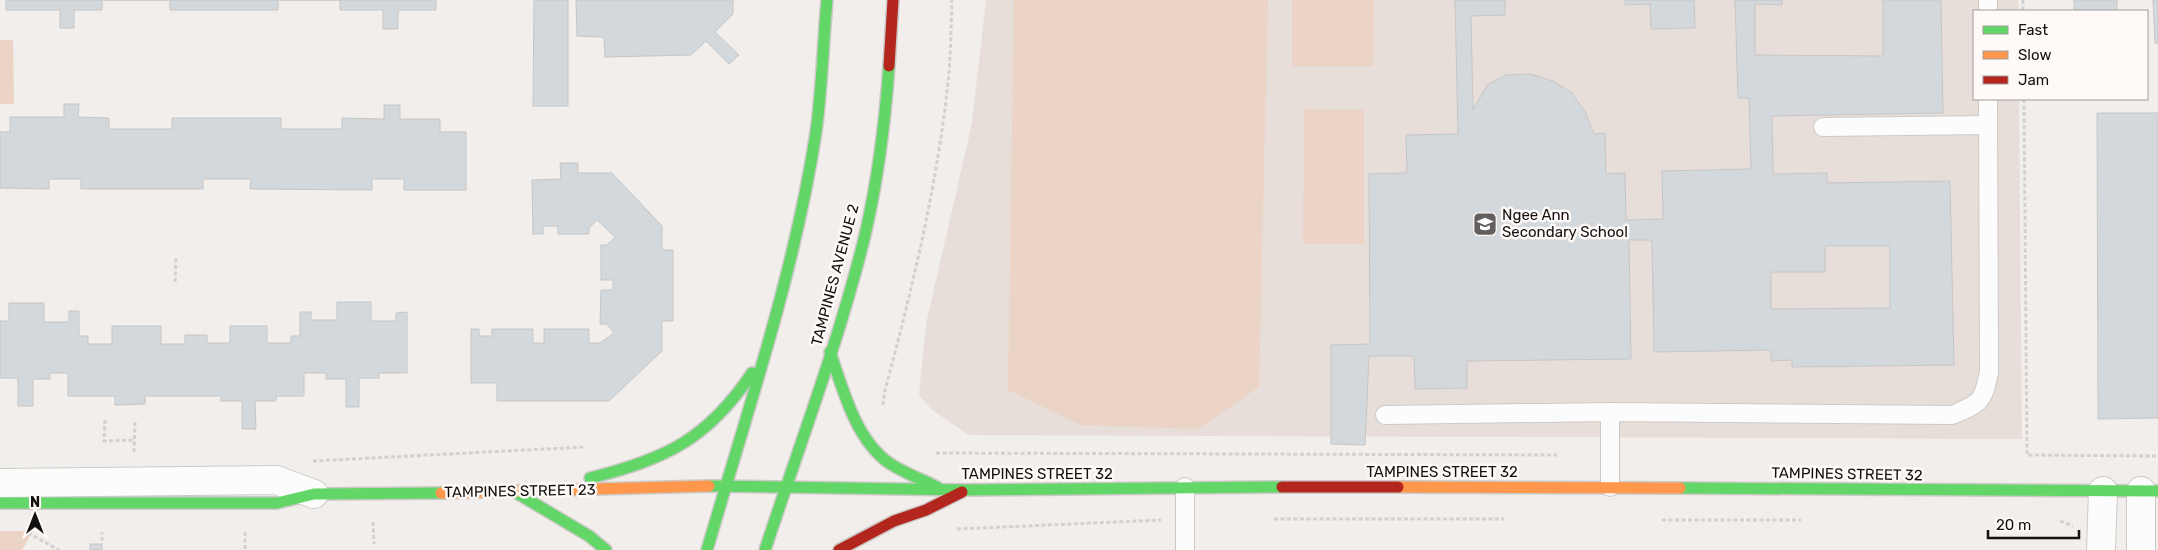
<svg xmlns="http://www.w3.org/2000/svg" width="2158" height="550" viewBox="0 0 2158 550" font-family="Rubik,sans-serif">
<rect width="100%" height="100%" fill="#f1eeeb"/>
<polygon fill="#e7ded9" points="986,0 2018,0 2019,11 1974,11 1974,99 2019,99 2022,439 969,435 932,410 919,395 926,324 972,123"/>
<g fill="#ebd4c5">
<polygon points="1014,0 1268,0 1259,387 1198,429 1081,425 1008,390"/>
<polygon points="1292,0 1374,0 1373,66 1292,66"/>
<polygon points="0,40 13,40 14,104 0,104"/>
<polygon points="1304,109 1364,110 1364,244 1303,244"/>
<polygon points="0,531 33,531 22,550 0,550"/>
</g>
<g fill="#d3d8dc" stroke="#c6c6c6" fill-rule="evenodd">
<polygon points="6,0 436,0 436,10 398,10 398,29 383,29 383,10 340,10 340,0 278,0 278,10 170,10 170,0 102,0 102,10 74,10 74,28 60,28 60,10 6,10"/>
<polygon points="534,0 568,0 568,106 533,106"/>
<polygon points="576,0 733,0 733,14 715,32 739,55 729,64 706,41 691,55 605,57 604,37 577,36"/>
<path d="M1455 0H1505V15L1471 16 1473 110 1487 85 1506 75 1531 74 1553 81 1572 93 1585 112 1594 134 1605 133 1606 174 1625 173 1626 220 1663 219 1662 171 1751 169 1749 98H1738L1735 0H1782V5L1755 4V55L1883 56V0H1941L1943 113 1772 116 1773 174 1827 173V183L1950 181 1954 365 1792 367V360L1771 361V350L1654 352 1652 240H1629L1631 359 1467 361V388L1415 389 1414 356H1369L1365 445 1331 444V345L1370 344 1369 174 1407 173 1406 135 1458 134ZM1825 246H1890V308L1771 309V272H1825Z"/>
<polygon points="1625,0 1694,0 1695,28 1651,29 1650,4 1625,5"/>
<rect x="2074" y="0" width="43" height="11"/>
<polygon points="2153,0 2158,0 2158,43 2155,43"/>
<polygon points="64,104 79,104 78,117 109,118 109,129 172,129 172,118 281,118 281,129 342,129 342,118 384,119 384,105 400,105 400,119 440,119 440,132 466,132 466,190 404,190 404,179 372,179 372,190 250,189 251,179 203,179 203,189 81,189 81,179 49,179 49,189 0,188 0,132 10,132 10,117 64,117"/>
<polygon points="2097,113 2158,113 2158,418 2098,419"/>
<polygon points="560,163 578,163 578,173 612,173 662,226 662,250 673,250 673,321 662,321 662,351 609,401 497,401 497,383 471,383 471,329 479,329 479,336 492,336 492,329 533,329 533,343 544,343 544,329 589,329 589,343 600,343 614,333 607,324 600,324 601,290 613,290 613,280 601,280 601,245 607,245 615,237 597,220 589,228 589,234 558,234 558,226 543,226 543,234 533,234 532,180 561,179"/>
<polygon points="337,302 371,302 371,321 396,321 396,313 407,312 407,373 379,373 379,378 359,378 359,407 346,407 346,379 326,379 326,373 304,373 304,396 276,396 276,401 255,401 256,429 242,429 242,401 221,401 221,396 145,396 145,404 115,405 115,396 68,396 68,373 50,373 50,379 33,379 33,406 18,406 18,378 0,378 0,321 9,321 9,303 44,303 44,322 69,322 69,311 79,311 79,336 88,336 88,344 112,344 112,326 161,326 161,344 185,344 185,335 207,335 207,343 230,343 230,326 267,326 267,343 291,343 291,336 300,336 300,312 311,312 311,320 337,320"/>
<rect x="90" y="544" width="12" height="6"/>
</g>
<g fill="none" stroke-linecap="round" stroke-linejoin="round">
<g stroke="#cccac7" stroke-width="20">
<g id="lane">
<polyline points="1988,0 1988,11"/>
<polyline points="1823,127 1988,125"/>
<polyline points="1610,412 1610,487"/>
<path d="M1385 415 1610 412 1952 415C1981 403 1983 402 1989 372L1988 99"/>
<polyline points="1185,487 1185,550"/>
</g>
</g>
<g stroke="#cccac7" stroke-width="30">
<g id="street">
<polyline points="0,483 276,480 314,494"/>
<polyline points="2101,550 2103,491"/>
<polyline points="2141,550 2141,491"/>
</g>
</g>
<g stroke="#cccac7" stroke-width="14">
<g id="fast">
<path d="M830 352C843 389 855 439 889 463 904 473 921 479 937 487"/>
<path d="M590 478C666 459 708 439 752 373"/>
<polyline points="709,486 966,490 1282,487"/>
<polyline points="1680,488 2158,491"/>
<polyline points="515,492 589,536 606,550"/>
<polyline points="0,503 277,503 314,494 441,493"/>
<path d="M707 550C747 412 794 275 816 132 822 89 823 44 827 0"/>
<path d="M765 550C799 446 839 342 865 235 878 179 885 123 889 66"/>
</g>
</g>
<g stroke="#cccac7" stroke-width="14">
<g id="slow">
<polyline points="1398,487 1680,488"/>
<polyline points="441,493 709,486"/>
</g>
</g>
<g stroke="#cccac7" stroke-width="14">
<g id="jam">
<polyline points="889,66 893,0"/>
<polyline points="1282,487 1398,487"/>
<polyline points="839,550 894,521 926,510 962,492"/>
</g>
</g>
<g stroke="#d2d1d1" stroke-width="3" stroke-dasharray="4 2.5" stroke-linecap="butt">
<polyline points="2023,0 2023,11"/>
<polyline points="2024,99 2027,455 2158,456"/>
<polyline points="175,282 176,257"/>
<path d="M883 405 884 394C912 290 939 179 949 72 951 48 951 24 952 0"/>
<polyline points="105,420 104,441 135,440"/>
<polyline points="134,452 135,422"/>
<polyline points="936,453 1557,455"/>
<polyline points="313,461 584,447"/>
<polyline points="1274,519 1504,519"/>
<polyline points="1662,520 1801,520"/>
<polyline points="2060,521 2073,526"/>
<polyline points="373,522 374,544"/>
<polyline points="957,529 1161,520"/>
<polyline points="245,532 245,550"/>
<polyline points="28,533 59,550"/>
<polyline points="102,541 102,532"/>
</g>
<use href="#lane" stroke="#fdfcfc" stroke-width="18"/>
<use href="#street" stroke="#fdfcfc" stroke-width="28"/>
<use href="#fast" stroke="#63d668" stroke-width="11"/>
<use href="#slow" stroke="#ff974d" stroke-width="11"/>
<use href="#jam" stroke="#b3261e" stroke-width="11"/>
</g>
<defs>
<g id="school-square" transform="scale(1.25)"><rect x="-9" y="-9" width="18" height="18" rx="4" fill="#615e5d" stroke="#fffaf8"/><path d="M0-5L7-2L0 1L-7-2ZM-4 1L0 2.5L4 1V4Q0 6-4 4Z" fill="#fff"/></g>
</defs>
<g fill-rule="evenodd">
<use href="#school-square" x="1485" y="224"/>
</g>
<g text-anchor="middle" stroke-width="5" stroke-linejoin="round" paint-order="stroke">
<g font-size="15" fill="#131110" stroke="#fffaf8" text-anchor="start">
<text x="1502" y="220">Ngee Ann<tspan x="1502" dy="17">Secondary School</tspan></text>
</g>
<g font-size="15" fill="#131110" stroke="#fffaf8">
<text transform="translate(835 275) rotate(-75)" y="5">TAMPINES AVENUE 2</text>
<text x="1442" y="477">TAMPINES STREET 32</text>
<text x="1037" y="479">TAMPINES STREET 32</text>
<text transform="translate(1847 474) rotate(1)" y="5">TAMPINES STREET 32</text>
<text transform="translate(520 491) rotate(-1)" y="5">TAMPINES STREET 23</text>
</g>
</g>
<rect x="1973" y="10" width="175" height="90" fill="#fffaf8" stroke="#a19d9b"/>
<rect x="1983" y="26" width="25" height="8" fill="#63d668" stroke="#a19d9b"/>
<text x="2018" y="35" font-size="15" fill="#131110">Fast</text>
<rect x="1983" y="51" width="25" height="8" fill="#ff974d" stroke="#a19d9b"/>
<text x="2018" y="60" font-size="15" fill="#131110">Slow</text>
<rect x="1983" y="76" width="25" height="8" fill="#b3261e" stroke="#a19d9b"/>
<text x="2018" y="85" font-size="15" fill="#131110">Jam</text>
<g transform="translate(35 515)" stroke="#fffaf8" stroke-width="4" paint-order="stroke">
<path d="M0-4L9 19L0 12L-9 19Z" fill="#131110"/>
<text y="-8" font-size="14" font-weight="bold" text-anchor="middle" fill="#131110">N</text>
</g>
<path d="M1988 530v8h91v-8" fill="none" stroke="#131110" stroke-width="2.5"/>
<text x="1996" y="530" font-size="15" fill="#131110" stroke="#fffaf8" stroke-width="4" paint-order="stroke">20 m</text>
</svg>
